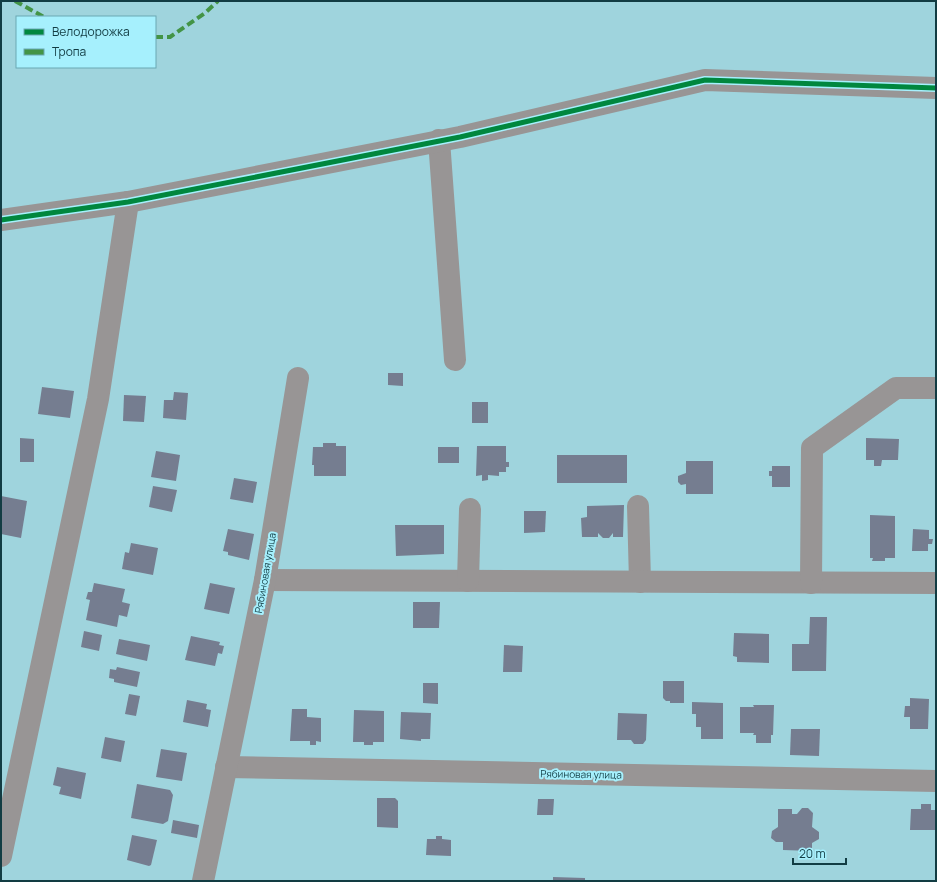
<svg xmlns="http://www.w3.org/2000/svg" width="937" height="882" viewBox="0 0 937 882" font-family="Manrope,sans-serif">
<rect width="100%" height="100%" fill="#9fd4dd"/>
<g fill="#757d90">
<polygon points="388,373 403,373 403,386 388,385"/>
<polygon points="42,387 74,391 70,418 38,414"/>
<polygon points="174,392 188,393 186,420 163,418 164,400 173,400"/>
<polygon points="124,395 146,396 144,422 123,421"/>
<rect x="472" y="402" width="16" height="21"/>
<polygon points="20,438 34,439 34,462 20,462"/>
<polygon points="866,438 899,439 898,460 882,460 881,466 874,466 874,460 866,460"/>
<polygon points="323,443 336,443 336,446 346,446 346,476 314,476 314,465 312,465 313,447 323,447"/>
<polygon points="477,446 506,446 506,462 509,462 509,467 506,467 506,472 499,472 499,476 488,475 488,480 482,481 482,475 476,476"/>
<rect x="438" y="447" width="21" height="16"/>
<polygon points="156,451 180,455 176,481 151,477"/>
<rect x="557" y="455" width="70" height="28"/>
<polygon points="686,461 713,461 713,494 686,494 686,484 681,485 678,482 678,476 686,473"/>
<polygon points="772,466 790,466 790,487 772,487 772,476 769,476 769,471 772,471"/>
<polygon points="234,478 257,482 253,503 230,499"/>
<polygon points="153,486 177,490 172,512 149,507"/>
<polygon points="1,496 27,501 21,538 1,534"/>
<polygon points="624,505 623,537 613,537 613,533 609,538 603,538 598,533 598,537 582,537 581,518 587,517 587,506"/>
<polygon points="524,511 546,511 545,532 524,533"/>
<polygon points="870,515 895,516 895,558 885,558 885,561 872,561 873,558 870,558"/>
<polygon points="395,525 444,525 444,554 396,556"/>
<polygon points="228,529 254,534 249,560 228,555 228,552 223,551"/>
<polygon points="913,529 929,530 929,539 933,539 932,544 928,544 928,551 912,551"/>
<polygon points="131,543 158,548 153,575 122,569 125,552 129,553"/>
<polygon points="94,583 125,589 122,602 130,604 127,617 119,615 117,627 86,620 90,600 86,599 88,592 92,592"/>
<polygon points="210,583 235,588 229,614 204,609"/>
<polygon points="413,602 440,602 439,628 413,628"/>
<polygon points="810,617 827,617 826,671 792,671 792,644 809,644"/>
<polygon points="84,631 102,635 99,651 81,647"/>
<polygon points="734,633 769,634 769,663 737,662 737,657 733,656"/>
<polygon points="191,636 220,642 219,645 224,646 222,654 218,653 215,666 185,660"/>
<polygon points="119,639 150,645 147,661 116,654"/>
<polygon points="504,645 523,646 522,672 503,672"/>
<polygon points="117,667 140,672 137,687 114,682 114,679 109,678 110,669 116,670"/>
<polygon points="663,681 684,681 684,703 670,703 670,701 666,701 663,698"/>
<polygon points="423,683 438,683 438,704 423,703"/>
<polygon points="129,694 140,696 136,716 125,714"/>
<polygon points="910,698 929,699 928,729 910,729 910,717 904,717 905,706 910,706"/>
<polygon points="187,700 207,704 206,709 211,710 208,727 183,722"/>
<polygon points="692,702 723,703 723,739 701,739 701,727 696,727 696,714 692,714"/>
<polygon points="753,705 774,705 773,735 771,735 771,743 756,743 756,735 753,735 754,733 740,733 740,707 754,707"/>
<polygon points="292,709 307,709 307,717 321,718 321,742 316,741 316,745 310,745 310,741 290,741"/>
<polygon points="354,710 384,711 384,742 373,742 373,745 364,745 364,742 353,742"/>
<polygon points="401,712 431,713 430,739 421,739 421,741 400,739"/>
<polygon points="618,713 647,714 646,740 643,744 634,744 631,740 617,740"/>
<polygon points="791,729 820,729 819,756 790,755"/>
<polygon points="105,737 125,741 121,762 101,758"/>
<polygon points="161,749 187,753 182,781 156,777"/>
<polygon points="57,767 86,773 81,799 59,794 61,787 53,785"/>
<polygon points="137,784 170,790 173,795 168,821 163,824 131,818"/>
<polygon points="377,798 395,798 398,801 398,828 377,827"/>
<polygon points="538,799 554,799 553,815 537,815"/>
<polygon points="921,804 931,804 931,810 936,810 936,830 910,830 911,809 921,809"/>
<polygon points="802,808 808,808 813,813 812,827 819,832 819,839 812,843 812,851 783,850 783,842 776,842 771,838 772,831 778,827 778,809 792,809 792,814 797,814"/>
<polygon points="173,820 199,825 197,838 171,833"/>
<polygon points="132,835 157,840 151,865 149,866 127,860"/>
<polygon points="436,836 442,836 442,839 451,840 451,856 426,855 427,839 436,839"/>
<polygon points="553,877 585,878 585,881 553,881"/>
</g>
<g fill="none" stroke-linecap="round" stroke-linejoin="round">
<g stroke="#989595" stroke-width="22">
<polyline points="439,140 455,360"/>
<polyline points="1,220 128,202 460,137 705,80 936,88"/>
<polyline points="638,506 640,582"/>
<polyline points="265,580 936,583"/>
<polyline points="468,581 470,509"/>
<polyline points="811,583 812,448 896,388 936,388"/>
<polyline points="226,767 936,781"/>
<polyline points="1,856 98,399 128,202"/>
<polyline points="203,881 265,580 298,378"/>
</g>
<g stroke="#439446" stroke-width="4" stroke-dasharray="8 4" stroke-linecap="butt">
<polyline points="15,1 44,17"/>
<polyline points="155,37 170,37 205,13 218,1"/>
</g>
<g stroke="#a6f0fd" stroke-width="8">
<polyline id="cycleway" points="1,220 128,202 460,137 705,80 936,88"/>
</g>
<use href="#cycleway" stroke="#00873e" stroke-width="5"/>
</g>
<g text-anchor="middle" stroke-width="4" stroke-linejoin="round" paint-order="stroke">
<g font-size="10" fill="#123c43" stroke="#a6f0fd">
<text transform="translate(265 573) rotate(-80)" y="4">Рябиновая улица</text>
<text transform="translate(581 774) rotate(1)" y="4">Рябиновая улица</text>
</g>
</g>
<rect width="937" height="882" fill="none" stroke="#123c43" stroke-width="4"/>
<rect x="16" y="16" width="140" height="52" fill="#a6f0fd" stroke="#6ba8b3"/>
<rect x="24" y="29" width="20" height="6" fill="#00873e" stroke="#6ba8b3"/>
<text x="52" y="36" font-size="12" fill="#123c43">Велодорожка</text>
<rect x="24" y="49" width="20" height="6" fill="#439446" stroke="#6ba8b3"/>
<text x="52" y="56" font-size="12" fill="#123c43">Тропа</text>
<path d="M793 858v6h53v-6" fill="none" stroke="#123c43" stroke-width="2"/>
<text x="799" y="858" font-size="12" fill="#123c43" stroke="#a6f0fd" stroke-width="3" paint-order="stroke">20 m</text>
</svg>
